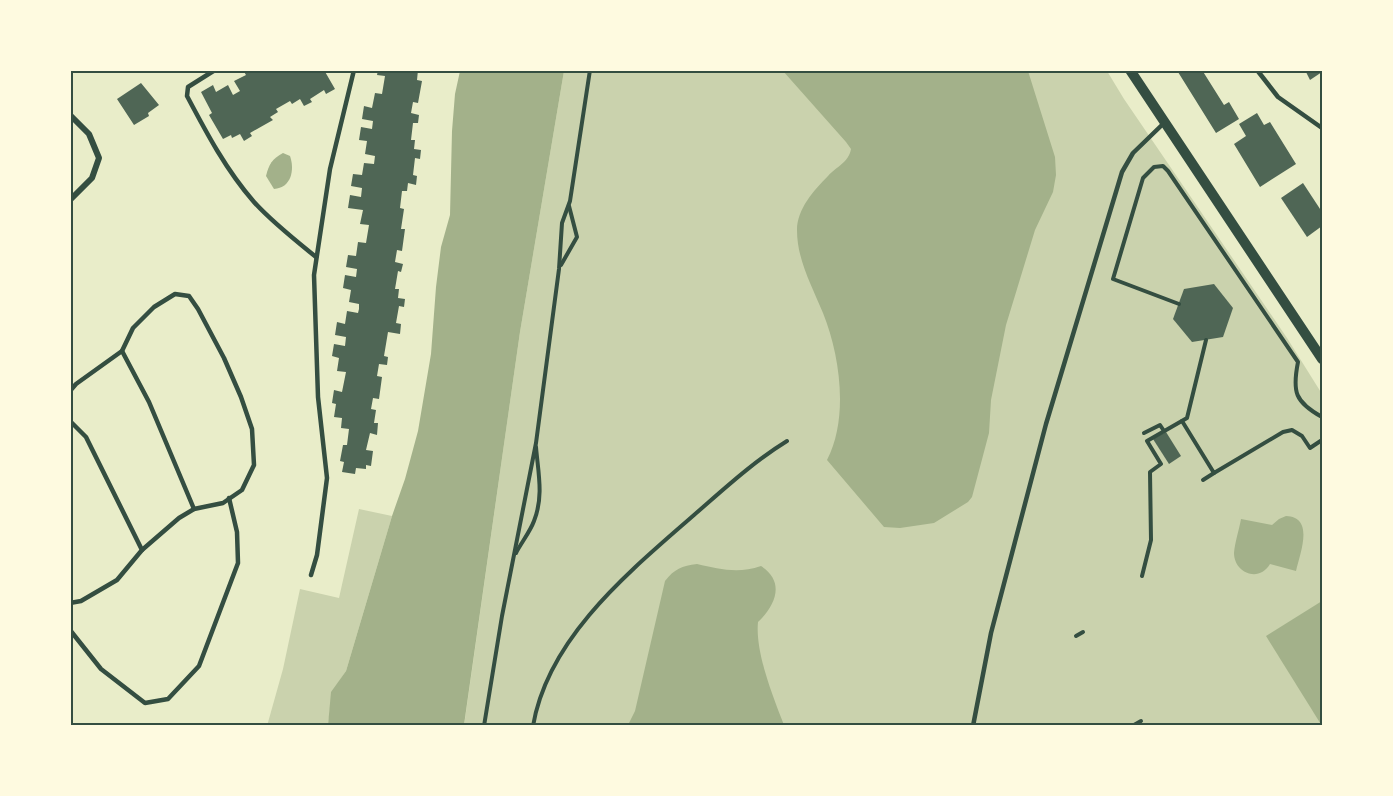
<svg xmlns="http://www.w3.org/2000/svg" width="1393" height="796" viewBox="0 0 1393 796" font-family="'IBM Plex Sans',sans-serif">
<rect width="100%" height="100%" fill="#e9edc9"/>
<g fill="#cad2ad">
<polygon points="564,71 1107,71 1124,99 1287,338 1322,394 1322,725 464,726 520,332"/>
<polygon points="359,509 392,516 346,671 332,692 328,725 267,726 283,669 300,589 339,598"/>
</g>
<g fill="#a3b18a">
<polygon points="460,71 564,71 520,332 464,725 328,725 331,692 346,671 392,516 405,479 418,431 431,354 436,287 441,247 450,215 452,131 455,94"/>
<path d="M783 71H1028L1055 157 1056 175 1053 192 1035 230 1006 325 991 400 989 433 972 497 968 502 934 523 900 528 884 527 827 460C849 418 840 355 823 313 812 286 797 260 797 230 797 209 814 190 828 176 836 167 849 162 851 149L846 142Z"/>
<path d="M283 153 290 156C295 170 291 188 274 189L266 176C269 164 272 159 283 153Z"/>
<path d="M1286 516C1315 517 1300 553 1296 571L1270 564C1259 583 1234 573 1234 553 1235 542 1239 530 1241 519L1272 525 1279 519Z"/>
<path d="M697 564C719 569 738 574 761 566 786 582 775 606 758 622 755 652 773 697 784 725H628L635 711 665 581C674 569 682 566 697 564Z"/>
<polygon points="1322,601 1322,726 1266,636"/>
</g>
<g fill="#4f6655">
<polygon points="243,70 324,70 335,89 326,94 324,90 310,99 312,102 304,106 300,99 292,104 290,101 276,109 278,112 270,117 273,120 250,133 252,136 244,141 240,134 232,138 231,135 223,139 209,115 212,113 201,92 213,85 216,92 228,85 233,95 240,91 234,81 246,75"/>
<polygon points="378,70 418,70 417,80 422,81 418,103 413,102 411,113 419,115 418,123 413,123 411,140 415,140 414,149 421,150 420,159 415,158 413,175 417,176 416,185 408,183 407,191 402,191 400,208 404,209 401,229 405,229 402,251 397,250 395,262 403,264 401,272 398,271 395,289 399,289 398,298 405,299 404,307 399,306 396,323 401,324 400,334 388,332 384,356 388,357 387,365 379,364 377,376 382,377 379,399 373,398 371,409 376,410 374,423 378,423 377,435 370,433 366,450 373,451 371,466 366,465 366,469 356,468 355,474 342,472 344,462 340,461 343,445 347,445 349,429 341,428 342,418 334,417 336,404 332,403 334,390 342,392 346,372 337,371 339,358 332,356 334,344 345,346 346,337 335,335 337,322 345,324 347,311 358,313 359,309 359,304 349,302 351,290 343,288 345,275 356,277 357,269 346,267 348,255 356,256 358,242 366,243 369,225 360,224 363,210 348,208 350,195 361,197 362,188 351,186 353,174 362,175 364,163 374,164 375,156 365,154 367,141 359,140 361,127 372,129 373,121 362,119 364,106 372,108 375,93 382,94 385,76 377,75"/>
<polygon points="1181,70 1202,70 1224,105 1229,102 1239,119 1216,133 1178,72"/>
<polygon points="1305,70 1322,70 1322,72 1310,80"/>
<polygon points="141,83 159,105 148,113 149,116 134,125 117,99"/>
<polygon points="1257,113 1264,125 1270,122 1296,164 1260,187 1234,144 1246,136 1239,124"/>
<polygon points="1303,183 1322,212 1322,226 1307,237 1281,198"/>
<polygon points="1214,284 1233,308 1223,337 1192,342 1173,319 1184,289"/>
<polygon points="1166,432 1181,456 1169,464 1153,439"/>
</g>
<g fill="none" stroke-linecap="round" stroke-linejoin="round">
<g stroke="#344e41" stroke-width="4">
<polyline points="561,265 577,237 569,206"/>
<path d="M1179 304 1113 279 1143 178 1154 167 1163 166 1168 171 1298 362C1292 392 1295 402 1322 417"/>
<polyline points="1182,421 1214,473 1283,432 1292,430 1302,436 1310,448 1322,440"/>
<polyline points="1144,433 1160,425 1164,431"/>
<polyline points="1203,480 1214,473"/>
<path d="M516 553C521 543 530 532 534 521 544 496 538 472 536 447"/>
<polyline points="1142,576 1151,540 1150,472 1161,464 1147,441 1187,418 1206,340"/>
<polyline points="1076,636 1083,632"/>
<polyline points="1134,725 1141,721"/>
<polyline points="484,726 502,616 536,443 559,269 562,223 570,201 590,70"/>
<path d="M533 726C548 637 630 571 694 515 724 489 753 462 787 441"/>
</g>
<g stroke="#344e41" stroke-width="4.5">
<path d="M215 70 188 87 187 96C206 132 226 170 254 202 272 222 295 240 316 257"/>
<polyline points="1257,70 1278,97 1322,128"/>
<polyline points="122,351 149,402 194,509"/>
<polyline points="70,391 76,384 122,351 133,328 154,307 175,294 189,296 198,309 224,358 241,397 252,429 254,465 242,490 223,503 194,509 179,518 142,550 117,580 81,601 70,603"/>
<polyline points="70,421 86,437 142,550"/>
<polyline points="311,575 317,555 327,478 318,397 314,275 330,169 354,70"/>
<polyline points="70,630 101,669 145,703 168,699 199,666 238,563 237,532 229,498"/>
<polyline points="973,726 991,633 1046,424 1122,172 1133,153 1164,123"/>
</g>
<polyline stroke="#344e41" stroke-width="6" points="70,115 89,134 99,158 92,178 70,200"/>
<polyline stroke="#344e41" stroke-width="10" points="1130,70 1322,359"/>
</g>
<rect width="1393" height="796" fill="none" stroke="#fefae0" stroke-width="144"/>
<rect x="72" y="72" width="1249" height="652" fill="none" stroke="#344e41" stroke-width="2"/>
</svg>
